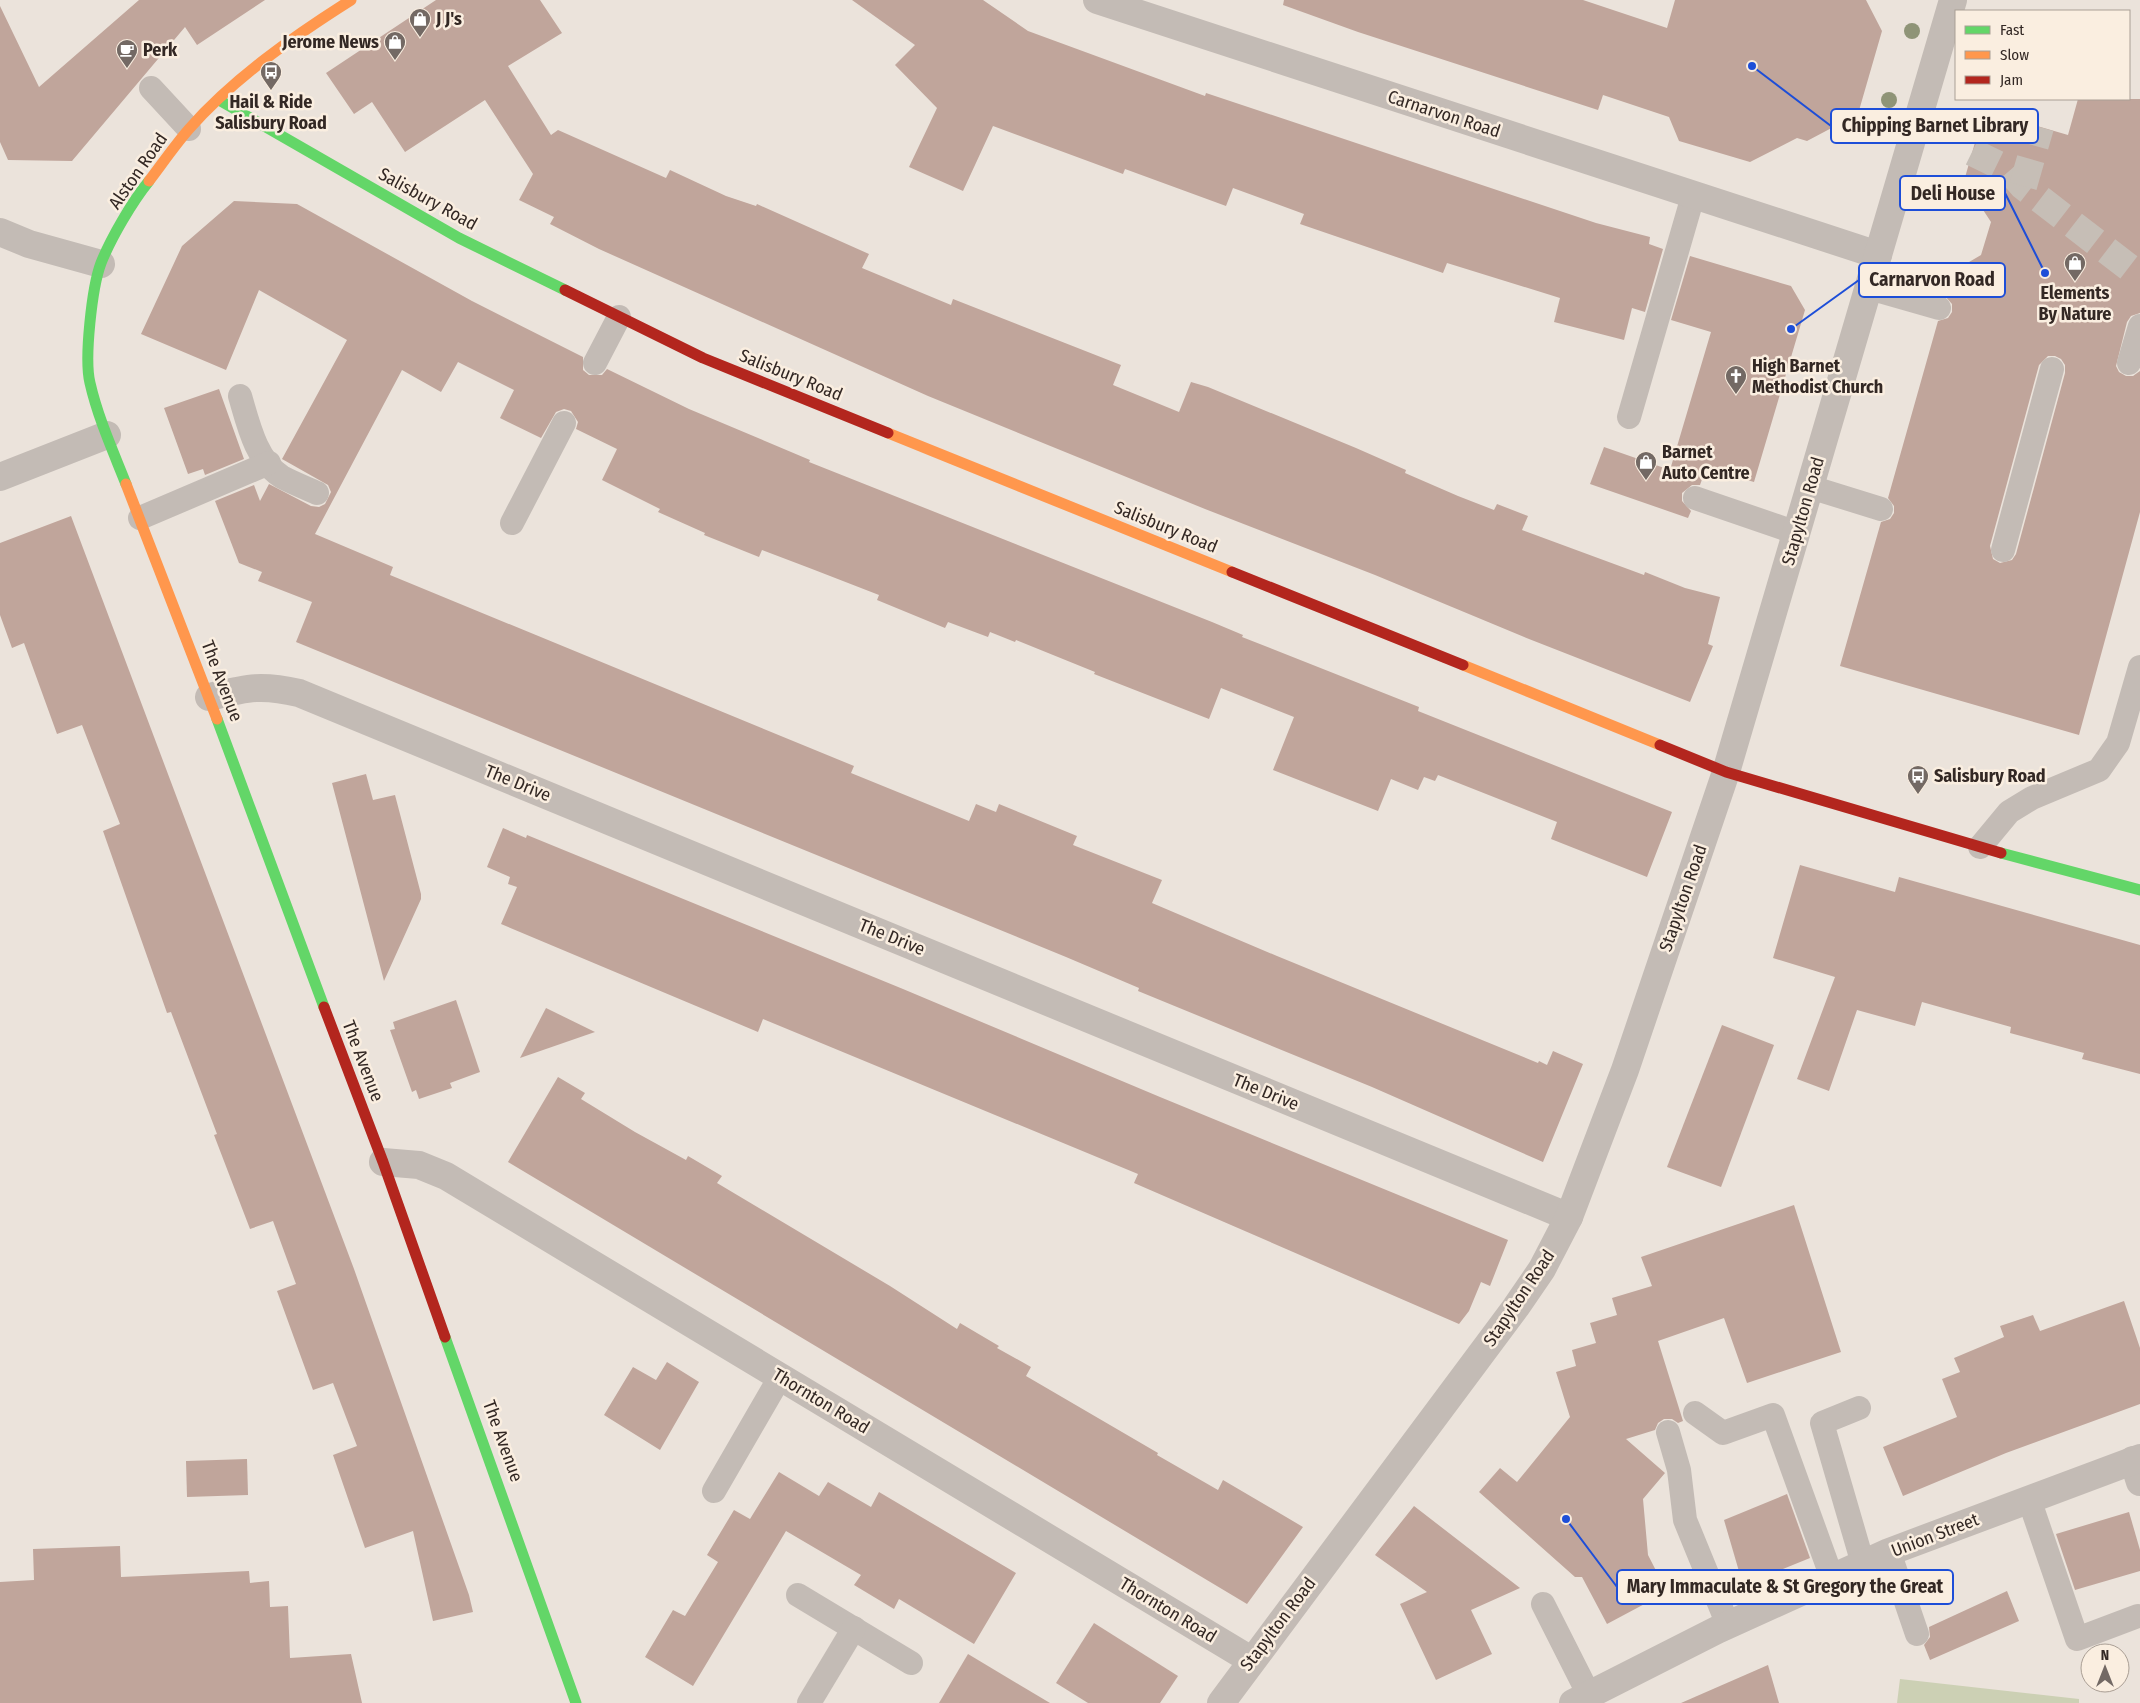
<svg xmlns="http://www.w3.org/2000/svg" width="2140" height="1703" viewBox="0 0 2140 1703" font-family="'Fira Sans Condensed',sans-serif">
<rect width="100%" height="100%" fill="#ebe3db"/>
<polygon fill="#ccd0b4" points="1900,1679 2079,1699 2079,1703 1897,1703"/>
<g fill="#c0a59b" fill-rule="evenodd">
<polygon points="139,0 265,0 197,45 185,27 72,161 8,160 0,142 0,6 39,87"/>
<polygon points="436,0 540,0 562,33 508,66 551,135 558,130 666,178 670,170 726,196 756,206 757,204 869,254 862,268 951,305 953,299 1121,365 1113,385 1179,412 1191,382 1208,387 1356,448 1406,470 1405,473 1458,496 1494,510 1497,504 1528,516 1522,530 1644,575 1645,572 1685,588 1720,597 1708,644 1713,646 1690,702 1529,639 1375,575 1205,509 928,396 599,249 550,224 554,217 519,200 533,174 485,100 405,152 372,102 354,114 326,73"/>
<polygon points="852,0 983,0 1028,31 1205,96 1206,93 1596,223 1650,237 1649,244 1663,249 1645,312 1632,308 1624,340 1554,322 1560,298 1447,263 1443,273 1300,224 1304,214 1233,188 1226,206 1125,169 1123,174 993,126 963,191 909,167 937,108 895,65 915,45"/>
<polygon points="1284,0 1583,0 1667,28 1675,0 1866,0 1882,31 1858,114 1807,141 1797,138 1750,162 1679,141 1669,117 1603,95 1598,110 1358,32 1283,5"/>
<path d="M2078 99H2140V313L2131 316 2127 322 2116 366 2119 372 2126 376H2133L2140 371V512L2079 735 1840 666 1881 522 1890 519 1894 513V506L1888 498 1938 321 1948 318 1952 312V304L1945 296 1952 272 1981 255 1991 222 1964 181 1976 139 2013 119 2068 135ZM2048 356H2055L2061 359 2065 365V373L2016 554 2012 560 2000 563 1993 559 1990 546 2039 365Z"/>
<polygon points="234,201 297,204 472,301 583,357 583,370 589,375 602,375 607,369 689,409 810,460 809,462 1212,622 1243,635 1242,637 1419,707 1418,711 1672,812 1647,877 1551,839 1557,822 1438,775 1435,781 1424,777 1418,790 1391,779 1378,811 1273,770 1294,717 1221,688 1209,719 1094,674 1095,672 1016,640 1015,642 990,632 988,637 948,622 945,628 877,600 879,595 812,569 762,550 759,557 704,535 705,533 658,512 660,509 602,480 617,449 576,429 578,422 571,411 564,409 556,412 541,438 500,418 514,390 458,362 441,392 402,370 315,534 393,567 390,575 854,766 851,773 969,821 976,804 996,812 999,804 1077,836 1073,845 1162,880 1152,903 1277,956 1538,1063 1539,1061 1547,1065 1553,1051 1583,1064 1543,1162 1372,1087 1138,991 1139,988 1066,957 296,642 312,602 258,581 262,572 239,563 215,501 254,485 260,501 269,484 311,506 319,507 325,504 331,492 328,485 282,459 347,340 259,290 226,370 141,334 182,246"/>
<polygon points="1690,256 1791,286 1805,310 1754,482 1706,468 1700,485 1692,485 1682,493 1682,501 1691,511 1688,518 1590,484 1604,447 1670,470 1711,332 1671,320"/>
<polygon points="219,389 244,459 205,475 203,469 188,474 164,408"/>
<polygon points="71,516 354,1269 469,1595 473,1612 433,1621 413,1531 365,1548 333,1455 357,1446 333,1383 313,1390 277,1291 296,1284 273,1221 250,1229 214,1135 217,1134 171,1012 167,1013 103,831 120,824 82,725 57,734 24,643 12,648 0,615 0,543"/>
<polygon points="366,774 373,800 395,795 421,894 421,899 384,981 332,783"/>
<polygon points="503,828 526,838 527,835 903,989 1160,1097 1508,1240 1490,1286 1481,1282 1469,1311 1459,1324 1134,1183 1138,1174 763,1019 758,1032 501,924 517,887 508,884 510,877 487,867"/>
<polygon points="1800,865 1895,892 1899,877 2140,945 2140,1074 2082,1059 2084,1053 2010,1033 2011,1027 1922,1002 1915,1026 1857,1010 1829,1091 1797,1079 1835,977 1773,958"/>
<polygon points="456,1000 480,1072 450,1083 452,1088 419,1099 416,1090 412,1092 390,1030 395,1029 393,1022"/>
<polygon points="546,1008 595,1032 520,1058"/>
<polygon points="1722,1025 1774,1045 1721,1187 1667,1167"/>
<polygon points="558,1077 585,1093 581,1099 635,1132 686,1160 688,1156 722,1176 717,1183 890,1286 957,1329 960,1323 999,1346 997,1348 1031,1367 1026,1376 1158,1453 1157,1455 1218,1490 1223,1480 1303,1527 1247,1604 508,1162"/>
<polygon points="1794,1205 1841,1352 1747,1383 1724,1318 1658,1341 1683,1421 1678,1423 1672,1419 1664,1419 1658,1423 1655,1430 1626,1439 1665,1473 1643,1499 1648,1555 1667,1592 1607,1624 1582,1577 1575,1577 1479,1492 1500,1468 1517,1482 1570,1417 1556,1372 1576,1366 1572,1350 1596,1343 1590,1323 1617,1315 1612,1298 1652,1286 1641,1257"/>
<polygon points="2124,1301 2140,1348 2140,1404 2006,1453 1903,1496 1883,1447 1957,1417 1942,1379 1960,1372 1954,1358 2004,1337 2000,1326 2033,1315 2040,1331"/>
<polygon points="667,1362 699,1382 660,1450 604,1415 633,1367 656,1380"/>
<polygon points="247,1459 248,1495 187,1497 186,1461"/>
<polygon points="779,1472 819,1496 828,1482 871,1507 879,1492 1016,1573 974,1644 899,1599 894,1609 854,1585 861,1575 786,1531 693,1686 645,1657 673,1610 685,1616 718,1562 707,1555 734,1510 750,1519"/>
<polygon points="1787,1494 1810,1558 1743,1585 1724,1520"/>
<polygon points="1414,1506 1520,1588 1471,1610 1492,1654 1436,1680 1400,1604 1427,1592 1375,1555"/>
<polygon points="2129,1512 2140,1550 2140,1571 2075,1590 2056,1534"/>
<polygon points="120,1546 121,1577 249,1571 250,1583 269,1581 270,1607 288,1606 290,1658 351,1654 362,1703 0,1703 0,1582 34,1580 33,1549"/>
<polygon points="2007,1591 2019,1621 1930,1660 1924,1645 1930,1637 1929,1627"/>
<polygon points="1094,1623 1178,1676 1160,1703 1088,1703 1056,1683"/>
<polygon points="968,1654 1050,1703 939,1703"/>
<polygon points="1768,1665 1779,1703 1681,1703"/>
</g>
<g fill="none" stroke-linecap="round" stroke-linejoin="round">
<g stroke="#c6beb6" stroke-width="28" stroke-dasharray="28 14" stroke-linecap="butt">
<polyline points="1972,152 2009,170 2023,186 2140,276"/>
<polyline points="2023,186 2040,127"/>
</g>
<g stroke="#c3bbb5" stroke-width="24">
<polyline points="151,88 189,129"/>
<polyline points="1869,288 1939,308"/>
<polyline points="595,363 619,317"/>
<polyline points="2129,363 2140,326"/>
<path d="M240 396C248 423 256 461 282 477 293 483 306 488 317 493"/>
<polyline points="1629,417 1693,196"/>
<polyline points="1810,487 1881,509"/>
<polyline points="1695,498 1797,533"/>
<polyline points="140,518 269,463"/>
<polyline points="512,523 564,423"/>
<polyline points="2003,550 2052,369"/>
<polyline points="1980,847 2009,812 2032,798 2099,770 2118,743 2140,667"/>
<polyline points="1859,1408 1822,1423 1863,1564"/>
<polyline points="1695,1413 1723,1433 1773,1415 1832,1578"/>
<polyline points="1668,1432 1679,1470 1685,1520 1728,1625"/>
<polyline points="714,1491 780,1377"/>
<polyline points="2029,1499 2077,1639 2138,1616"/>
<polyline points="1889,1552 1917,1634"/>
<polyline points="798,1595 911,1663"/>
<polyline points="1543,1604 1589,1695"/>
<polyline points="809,1703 854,1628"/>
</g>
<g stroke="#c3bbb5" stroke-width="28">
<polyline points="1097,0 1878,255"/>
<polyline points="0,232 29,244 101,264"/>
<polyline points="0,477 107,435"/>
<path d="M209 697C247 688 260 684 299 693L1569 1217"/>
<polyline points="383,1162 419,1165 446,1176 1251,1660"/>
<polyline points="2133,1460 2140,1482"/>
<polyline points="1221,1703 1516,1307 1542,1269 1569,1217 1625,1070 1726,772 1953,0"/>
<polyline points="1573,1703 1717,1630 1889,1552 2140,1458"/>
</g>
<g stroke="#63d668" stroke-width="11">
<polyline points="219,100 459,238 565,290"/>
<path d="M126 484C113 451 98 418 90 383 84 359 92 287 101 263 111 238 132 202 149 181"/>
<polyline points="217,719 324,1007"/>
<polyline points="2001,853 2140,890"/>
<polyline points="445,1337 576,1703"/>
</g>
<g stroke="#ff974d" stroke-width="11">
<path d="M149 181C162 164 175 145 189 129 234 78 294 36 351 0"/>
<polyline points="888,433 1232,572"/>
<polyline points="126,484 217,719"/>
<polyline points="1463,665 1660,745"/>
</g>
<g stroke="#b3261e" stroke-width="11">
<polyline points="565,290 703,358 888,433"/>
<polyline points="1232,572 1463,665"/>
<polyline points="1660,745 1726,772 2001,853"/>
<polyline points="324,1007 383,1162 445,1337"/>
</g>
</g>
<g fill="#8f9477">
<circle cx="1912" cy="31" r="8"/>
<circle cx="1889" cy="100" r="8"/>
</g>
<defs>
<g id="shop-pin" transform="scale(1.125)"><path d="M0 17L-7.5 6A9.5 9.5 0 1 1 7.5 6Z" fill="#736964" stroke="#faeee0"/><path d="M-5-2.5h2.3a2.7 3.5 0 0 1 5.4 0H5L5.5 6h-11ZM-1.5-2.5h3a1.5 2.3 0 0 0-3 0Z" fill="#fff"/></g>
<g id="cafe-pin" transform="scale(1.125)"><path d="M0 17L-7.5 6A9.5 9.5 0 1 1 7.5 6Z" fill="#736964" stroke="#faeee0"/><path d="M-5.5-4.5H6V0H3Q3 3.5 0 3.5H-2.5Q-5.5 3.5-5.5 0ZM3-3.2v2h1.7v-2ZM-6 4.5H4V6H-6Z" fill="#fff"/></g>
<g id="bus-pin" transform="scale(1.125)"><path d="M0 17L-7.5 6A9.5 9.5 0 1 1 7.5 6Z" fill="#736964" stroke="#faeee0"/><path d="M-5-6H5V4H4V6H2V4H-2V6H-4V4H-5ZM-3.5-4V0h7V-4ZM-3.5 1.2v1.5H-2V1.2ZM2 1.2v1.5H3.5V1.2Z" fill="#fff"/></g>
<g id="church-pin" transform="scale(1.125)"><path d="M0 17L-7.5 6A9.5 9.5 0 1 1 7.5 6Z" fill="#736964" stroke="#faeee0"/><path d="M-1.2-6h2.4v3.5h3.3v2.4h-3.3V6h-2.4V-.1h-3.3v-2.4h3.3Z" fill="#fff"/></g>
</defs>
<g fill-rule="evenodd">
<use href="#shop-pin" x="420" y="19"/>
<use href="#shop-pin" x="395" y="42"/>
<use href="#cafe-pin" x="127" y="50"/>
<use href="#bus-pin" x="271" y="72"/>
<use href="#shop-pin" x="2075" y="263"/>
<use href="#church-pin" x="1736" y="376"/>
<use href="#shop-pin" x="1646" y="462"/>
<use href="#bus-pin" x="1918" y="776"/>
</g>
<g text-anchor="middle" stroke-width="5" stroke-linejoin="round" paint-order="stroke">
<g font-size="18" font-weight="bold" fill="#332824" stroke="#faeee0" text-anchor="start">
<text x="436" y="25">J J's</text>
<text x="379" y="48" text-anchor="end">Jerome News</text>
<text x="143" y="56">Perk</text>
<text x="271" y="108" text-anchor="middle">Hail &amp; Ride<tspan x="271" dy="21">Salisbury Road</tspan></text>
<text x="2075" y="299" text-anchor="middle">Elements<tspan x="2075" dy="21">By Nature</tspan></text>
<text x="1752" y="372">High Barnet<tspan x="1752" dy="21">Methodist Church</tspan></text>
<text x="1662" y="458">Barnet<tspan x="1662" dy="21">Auto Centre</tspan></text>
<text x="1934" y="782">Salisbury Road</text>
</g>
<g font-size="18" fill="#332824" stroke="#faeee0">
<text transform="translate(1444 114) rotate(18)" y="6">Carnarvon Road</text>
<text transform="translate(138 171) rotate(-55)" y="6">Alston Road</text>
<text transform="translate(428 199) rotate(29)" y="6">Salisbury Road</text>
<text transform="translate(791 375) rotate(22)" y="6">Salisbury Road</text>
<text transform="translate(1803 511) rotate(-74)" y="6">Stapylton Road</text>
<text transform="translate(1166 527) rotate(22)" y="6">Salisbury Road</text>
<text transform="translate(222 681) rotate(69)" y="6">The Avenue</text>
<text transform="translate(518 783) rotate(22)" y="6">The Drive</text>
<text transform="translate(1683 898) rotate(-71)" y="6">Stapylton Road</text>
<text transform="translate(892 937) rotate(22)" y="6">The Drive</text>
<text transform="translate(363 1061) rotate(69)" y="6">The Avenue</text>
<text transform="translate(1266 1092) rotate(22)" y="6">The Drive</text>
<text transform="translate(1519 1298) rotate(-56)" y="6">Stapylton Road</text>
<text transform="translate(821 1401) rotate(31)" y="6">Thornton Road</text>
<text transform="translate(503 1441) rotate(70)" y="6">The Avenue</text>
<text transform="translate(1935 1535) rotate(-21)" y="6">Union Street</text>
<text transform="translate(1168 1610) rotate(31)" y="6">Thornton Road</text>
<text transform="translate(1278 1624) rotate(-53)" y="6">Stapylton Road</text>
</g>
</g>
<path fill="none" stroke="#1d4ed8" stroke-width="2" d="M1752 66L1831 126M2045 273L2005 193M1791 329L1859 280M1566 1519L1617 1587"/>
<g fill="#1d4ed8" stroke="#faeee0" stroke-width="2">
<circle cx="1752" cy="66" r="5"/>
<circle cx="2045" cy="273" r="5"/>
<circle cx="1791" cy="329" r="5"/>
<circle cx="1566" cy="1519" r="5"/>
</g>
<g fill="#faeee0" stroke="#1d4ed8" stroke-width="2">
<rect x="1831" y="109" width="207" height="34" rx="5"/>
<rect x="1900" y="176" width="105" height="34" rx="5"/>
<rect x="1859" y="263" width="146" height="34" rx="5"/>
<rect x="1617" y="1570" width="336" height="34" rx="5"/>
</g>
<g font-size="19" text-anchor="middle" font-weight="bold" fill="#332824">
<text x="1935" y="132">Chipping Barnet Library</text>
<text x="1953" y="200">Deli House</text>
<text x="1932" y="286">Carnarvon Road</text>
<text x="1785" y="1593">Mary Immaculate &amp; St Gregory the Great</text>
</g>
<rect x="1955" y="10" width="175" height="90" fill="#faeee0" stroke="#aa9f95"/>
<rect x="1965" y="26" width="25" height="8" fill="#63d668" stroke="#aa9f95"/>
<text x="2000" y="35" font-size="15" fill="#332824">Fast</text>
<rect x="1965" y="51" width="25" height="8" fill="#ff974d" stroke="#aa9f95"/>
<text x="2000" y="60" font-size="15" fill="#332824">Slow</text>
<rect x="1965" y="76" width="25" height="8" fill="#b3261e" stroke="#aa9f95"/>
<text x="2000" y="85" font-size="15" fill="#332824">Jam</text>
<g transform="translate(2105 1668)"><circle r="24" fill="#faeee0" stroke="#aa9f95"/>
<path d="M0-4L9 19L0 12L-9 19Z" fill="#736964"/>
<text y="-8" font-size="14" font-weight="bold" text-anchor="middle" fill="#332824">N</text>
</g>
</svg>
